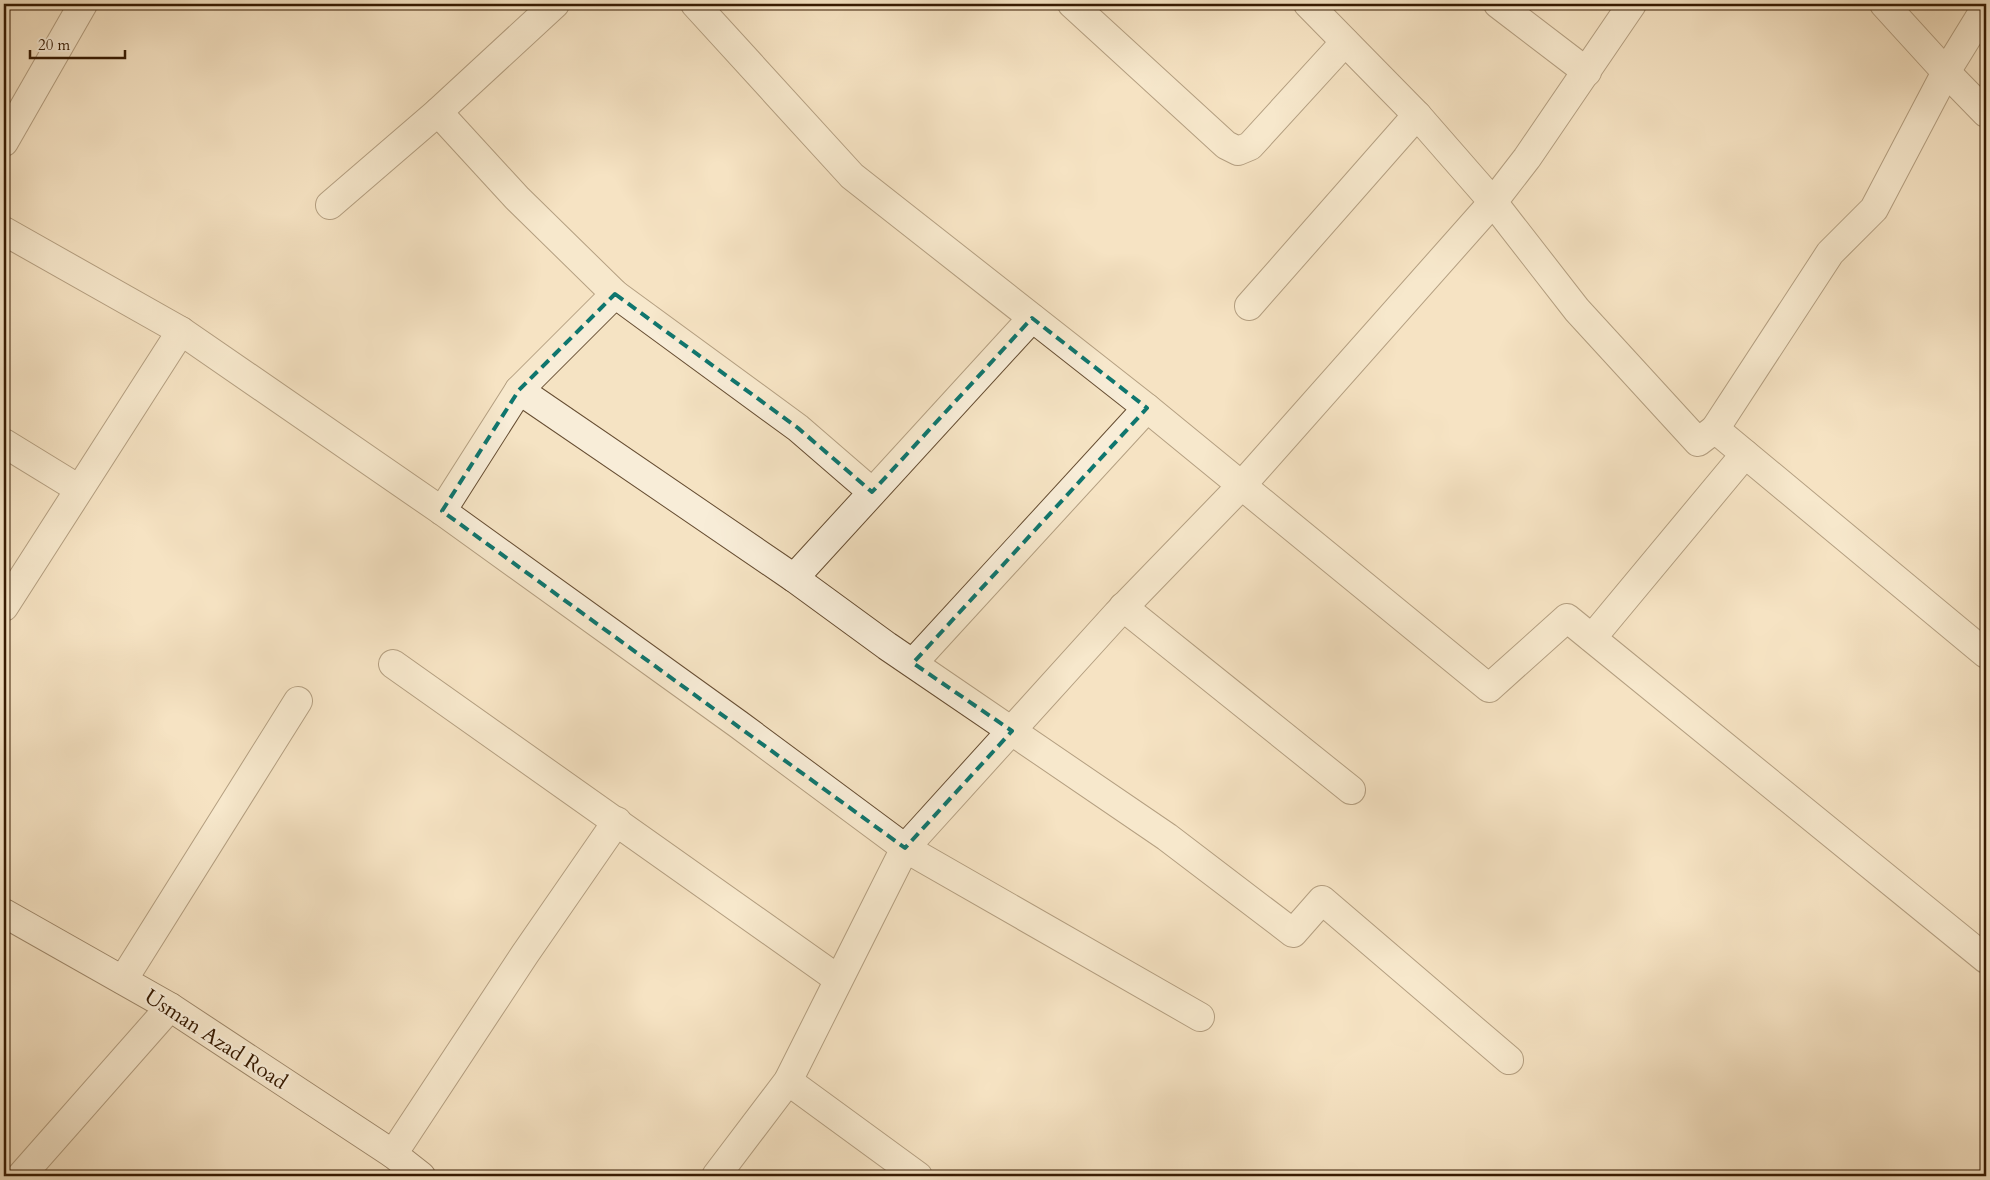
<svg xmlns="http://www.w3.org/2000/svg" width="1990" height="1180" viewBox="0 0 1990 1180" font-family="Cardo,serif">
<rect width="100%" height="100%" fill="#f5e3c3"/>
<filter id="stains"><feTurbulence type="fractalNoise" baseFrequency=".004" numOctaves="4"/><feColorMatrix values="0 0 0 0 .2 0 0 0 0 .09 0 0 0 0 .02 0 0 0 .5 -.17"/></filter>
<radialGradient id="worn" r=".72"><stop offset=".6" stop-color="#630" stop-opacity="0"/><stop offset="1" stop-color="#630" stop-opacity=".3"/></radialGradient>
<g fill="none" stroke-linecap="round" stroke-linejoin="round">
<g stroke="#664d32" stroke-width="30">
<g id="street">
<polyline points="695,4 852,176 1147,408 1489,688 1567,618 1986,959"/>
<polyline points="1072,4 1226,145 1238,151 1250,146 1345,42"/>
<polyline points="1308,4 1417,115 1493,202 1577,310 1698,442 1715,429 1986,654"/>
<polyline points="1498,4 1587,72"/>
<polyline points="1884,4 1946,72 1986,113"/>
<polyline points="438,112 517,198 615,294 798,428 872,492"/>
<polyline points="4,142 83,4"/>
<polyline points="330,205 438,112 555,4"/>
<polyline points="4,231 181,331 442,511 738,724 905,848 788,1081 716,1176"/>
<polyline points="1249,306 1417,115"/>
<polyline points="519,390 794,578 887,646 1167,837 1293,933 1322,900 1509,1060"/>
<polyline points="1715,429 1830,253 1874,209 1946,72 1986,7"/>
<polyline points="4,443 79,489"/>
<polyline points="442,511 519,390 615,294"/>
<polyline points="794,578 1032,318"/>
<polyline points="4,607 181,331"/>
<polyline points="1123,607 1351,790"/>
<polyline points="1592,638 1745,454"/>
<polyline points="913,663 1147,408"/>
<polyline points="393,664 838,979"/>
<polyline points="123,980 298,701"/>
<polyline points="1200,1017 905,848 1117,614 1241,486 1493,202 1527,158 1632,4"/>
<polyline points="788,1081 918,1176"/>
<polyline points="393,1154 525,954 617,821"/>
<polyline points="21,1176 170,1007"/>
</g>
</g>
<g stroke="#371b02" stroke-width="30">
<polyline id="secondary" points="4,913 170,1007 393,1154 421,1176"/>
</g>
<use href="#street" stroke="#f8edd8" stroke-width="28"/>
<use href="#secondary" stroke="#f8edd8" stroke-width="28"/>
</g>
<path d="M0 0H1990V1180H0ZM615 294 798 428 872 492 1032 318 1147 408 913 663 1012 731 905 848 442 511 519 390Z" fill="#f5e3c3" fill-opacity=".55" fill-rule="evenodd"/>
<path fill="none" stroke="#0f766e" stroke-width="4" stroke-dasharray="10 6" stroke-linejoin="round" d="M615 294 798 428 872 492 1032 318 1147 408 913 663 1012 731 905 848 442 511 519 390Z"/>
<g text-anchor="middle" stroke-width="4.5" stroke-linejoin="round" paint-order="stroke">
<g font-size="21" fill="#371b02" stroke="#f8edd8">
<text transform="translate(216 1039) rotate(33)" y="7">Usman Azad Road</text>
</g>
</g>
<rect width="1990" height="1180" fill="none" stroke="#f5e3c3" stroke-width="20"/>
<rect x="5" y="5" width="1980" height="1170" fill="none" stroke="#371b02" stroke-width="2.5"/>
<rect x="10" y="10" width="1970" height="1160" fill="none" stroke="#371b02"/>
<path d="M30 50v8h95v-8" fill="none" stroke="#371b02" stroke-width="2.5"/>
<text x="38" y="50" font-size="15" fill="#371b02" stroke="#f8edd8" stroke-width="4" paint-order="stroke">20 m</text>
<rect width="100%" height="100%" filter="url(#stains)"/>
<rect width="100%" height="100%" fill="url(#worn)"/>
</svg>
